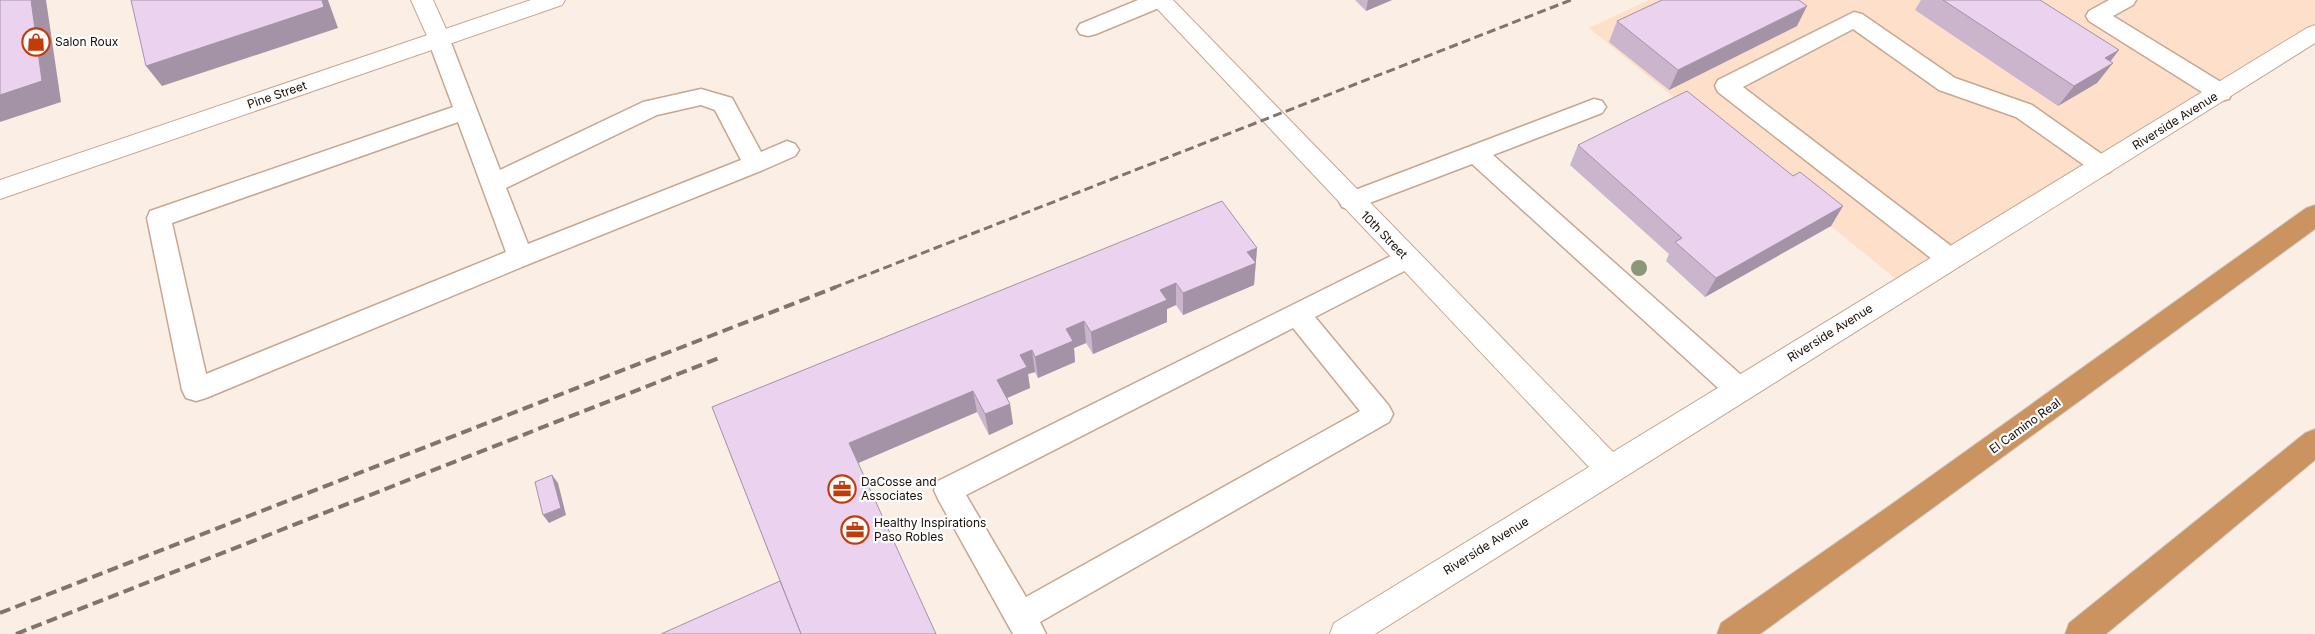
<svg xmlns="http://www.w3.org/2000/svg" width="2315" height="634" viewBox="0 0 2315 634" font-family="Inter,sans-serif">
<rect width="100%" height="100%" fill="#fbeee5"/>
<polygon fill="#fedfca" points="1649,0 2315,0 2315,28 1898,281 1589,28"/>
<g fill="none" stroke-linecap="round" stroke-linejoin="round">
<g stroke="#c5a792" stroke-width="3">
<g id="lane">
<polygon points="1138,0 1169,0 1166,5 1096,34 1088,36 1080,34 1077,29 1080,24"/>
<polygon points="2109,0 2136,0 2133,5 2113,16 2229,87 2232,93 2229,99 2221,101 2213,99 2089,21 2086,16 2089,11"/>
<polygon points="1854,12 1862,14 1955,78 2032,105 2110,160 2114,166 2110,172 2102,175 2094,172 2016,117 1939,90 1853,29 1743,87 1959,252 1963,259 1959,266 1950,269 1941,266 1718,92 1715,86 1718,80"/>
<path d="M439 33 447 35 450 40 500 170 643 102 701 89 732 98 761 152 787 141 795 144 799 150 795 156 763 170 529 264 206 398 196 401 186 398 182 390 147 218 150 211 453 107 428 40 431 35ZM701 105 715 110 741 160 528 244 506 188 657 115ZM458 122 506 252 206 374 172 223Z"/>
<polygon points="1594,99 1602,101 1606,107 1602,113 1493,155 1748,381 1752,389 1748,397 1738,400 1728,397 1472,164 1351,210 1342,207 1339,201 1342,195"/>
<path d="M1407 248 1416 251 1420 258 1416 265 1315 317 1389 406 1393 414 1389 422 1040 622 1046 634H1013L938 499 934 490 938 481ZM1293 328 1360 411 1026 597 966 495Z"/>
</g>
</g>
<g stroke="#c5a792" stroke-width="2">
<polygon id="street" points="411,0 433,0 451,40 447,45 439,48 431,45"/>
</g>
<g stroke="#c5a792" stroke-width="2">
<g id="secondary">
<polygon points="531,0 565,0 562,5 0,199 0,180"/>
<polygon points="1149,0 1173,0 1613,452 2307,28 2315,25 2315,43 1375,634 1330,634 1334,623 1589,467"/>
</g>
</g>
<g stroke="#d1cfcd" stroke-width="2">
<g id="highway">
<polygon points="2315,205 2315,229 1760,634 1717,634 1721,623 1889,506 2306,208"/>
<polygon points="2315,429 2315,460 2106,634 2065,634 2069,623 2305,433"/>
</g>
</g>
<use href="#lane" fill="#fff" fill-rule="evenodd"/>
<use href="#street" fill="#fff" fill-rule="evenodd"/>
<use href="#secondary" fill="#fff" fill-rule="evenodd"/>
<use href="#highway" fill="#ca9360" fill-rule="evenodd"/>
<polyline stroke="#80746c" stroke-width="3" stroke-dasharray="9 4.5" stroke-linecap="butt" points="833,288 1571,0"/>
<g stroke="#80746c" stroke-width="4" stroke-dasharray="11 5.5" stroke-linecap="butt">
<polyline points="0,613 836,287"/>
<polyline points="16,634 719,358"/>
</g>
</g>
<circle fill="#8a9877" cx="1639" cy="268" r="8"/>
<g fill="#cab5cd">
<polygon points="1355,0 1392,0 1366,11"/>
<polygon points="1921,0 2040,0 2119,50 2110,61 2097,83 2058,106 1915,10"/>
<polygon points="1617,21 1797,26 1669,90 1609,42"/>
<polygon points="1578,145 1793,176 1843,206 1831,226 1705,297 1666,261 1669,254 1570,165"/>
<polygon points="1257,248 1254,285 1183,315 1176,305 1167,309 1167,322 1093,354 1086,343 1074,348 1075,362 1038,378 1035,372 1028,374 1030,388 1007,398 1010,404 1013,424 989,435 977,412 858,463 780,581 712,407"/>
</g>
<g fill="#a493a7">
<polygon points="31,0 46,0 61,102 0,122 0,95"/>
<polygon points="322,0 328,0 338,28 162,86 146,66"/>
<polygon points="1368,0 1392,0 1366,11"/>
<polygon points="1807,6 1797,26 1669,90 1678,70"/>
<polygon points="2119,50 2106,67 2113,63 2097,83 2058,106 2074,86 2105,58"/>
<polygon points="1843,206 1831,226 1705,297 1716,278"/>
<polygon points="1257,248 1254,285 1183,315 1183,293 1247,252"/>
<polygon points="1176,283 1176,305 1167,309 1167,322 1093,354 1091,332 1160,290"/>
<polygon points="1084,321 1086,343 1074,348 1075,362 1038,378 1035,357 1066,329"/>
<polygon points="1032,350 1035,372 1028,374 1030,388 1000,401 997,380 1020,355"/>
<polygon points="973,391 977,412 856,464 849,443"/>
<polygon points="1010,404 1013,424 989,435 985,414"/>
<polygon points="552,475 558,483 566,515 549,523 543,515"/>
</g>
<g fill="#ebd2ee" stroke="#a493a7">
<polygon points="0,0 31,0 42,81 0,95"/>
<polygon points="131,0 322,0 324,7 146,66"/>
<polygon points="1662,0 1799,0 1807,6 1678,70 1617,21"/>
<polygon points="1943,0 2040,0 2119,50 2105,58 2113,63 2074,86"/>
<polygon points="1687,91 1793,176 1800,172 1843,206 1716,278 1675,242 1682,238 1578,145"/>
<polygon points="1222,201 1257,248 1247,252 1256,263 1183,293 1176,283 1160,290 1167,300 1091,332 1084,321 1066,329 1073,341 1035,357 1032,350 1020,355 1027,367 997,380 1010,404 985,414 973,391 849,443 936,634 801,634 712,407"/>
<polygon points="552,475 561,508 543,515 535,482"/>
<polygon points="780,581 801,634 661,634"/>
</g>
<defs>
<g id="shop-ring" transform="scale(1.4375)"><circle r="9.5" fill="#fefefe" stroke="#c33b09" stroke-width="1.5"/><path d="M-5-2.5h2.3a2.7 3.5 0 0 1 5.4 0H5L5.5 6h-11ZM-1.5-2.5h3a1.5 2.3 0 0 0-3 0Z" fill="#c33b09"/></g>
<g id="office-ring" transform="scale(1.4375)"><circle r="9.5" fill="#fefefe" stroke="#c33b09" stroke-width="1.5"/><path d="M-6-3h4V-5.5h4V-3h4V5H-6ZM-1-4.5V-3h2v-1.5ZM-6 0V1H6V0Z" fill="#c33b09"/></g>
</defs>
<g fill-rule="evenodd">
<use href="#shop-ring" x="36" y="42"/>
<use href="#office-ring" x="842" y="489"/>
<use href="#office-ring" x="855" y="530"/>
</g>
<g text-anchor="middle" stroke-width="4.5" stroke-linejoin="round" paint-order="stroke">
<g font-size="12" fill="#190e07" stroke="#fefefe" text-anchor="start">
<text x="55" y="46">Salon Roux</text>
<text x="861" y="486">DaCosse and<tspan x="861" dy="14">Associates</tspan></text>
<text x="874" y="527">Healthy Inspirations<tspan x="874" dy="14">Paso Robles</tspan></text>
</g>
<g font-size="12" fill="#190e07" stroke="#fefefe">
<text transform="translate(277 95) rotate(-19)" y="4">Pine Street</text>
<text transform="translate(2175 121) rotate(-32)" y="4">Riverside Avenue</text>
<text transform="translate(1384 235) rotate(46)" y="4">10th Street</text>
<text transform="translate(1830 333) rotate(-32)" y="4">Riverside Avenue</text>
<text transform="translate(2025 426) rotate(-36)" y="4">El Camino Real</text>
<text transform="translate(1486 546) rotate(-32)" y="4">Riverside Avenue</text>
</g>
</g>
</svg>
